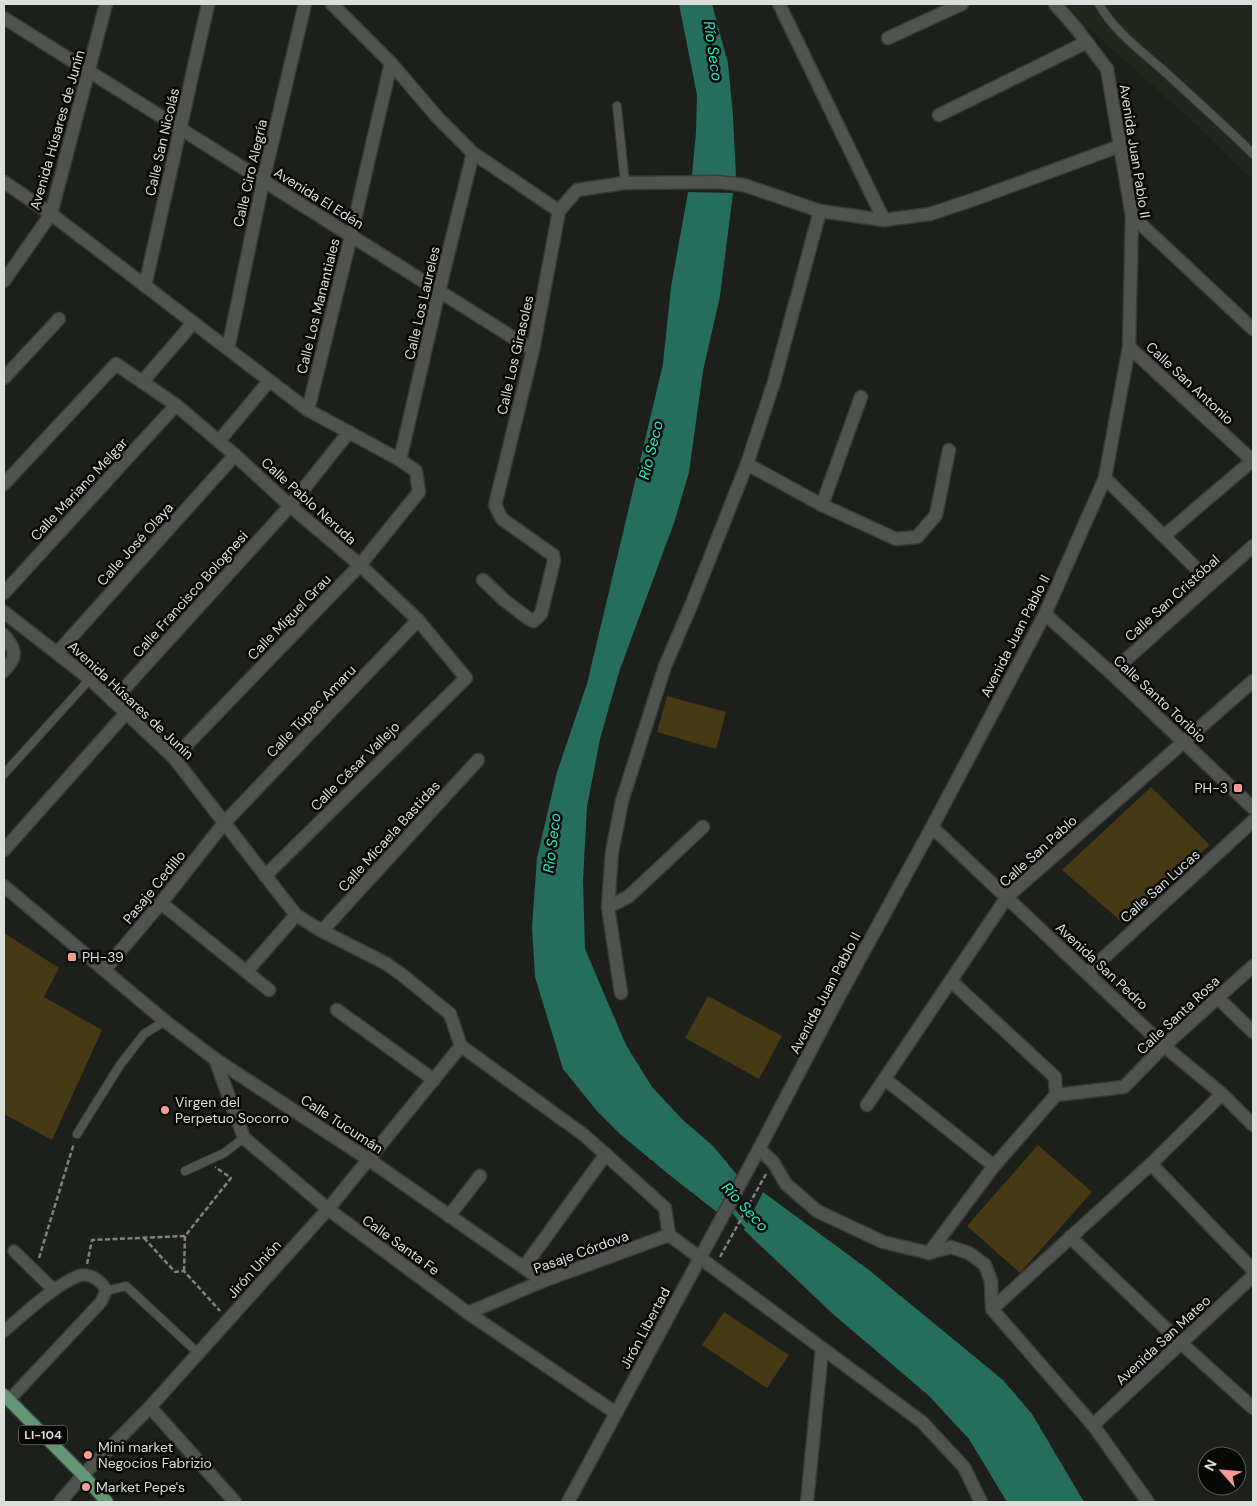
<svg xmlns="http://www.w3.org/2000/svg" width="1257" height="1506" viewBox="0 0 1257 1506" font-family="'DM Sans',sans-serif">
<rect width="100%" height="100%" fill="#1d1f1b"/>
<polygon fill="#22271e" points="1067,4 1253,4 1253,180 1198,126 1082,22"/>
<g fill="#463914">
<polygon points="667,696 726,712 716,749 657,732"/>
<polygon points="1151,787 1210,845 1122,922 1062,870"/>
<polygon points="4,933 59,968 44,997 102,1030 52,1140 4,1114"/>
<polygon points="708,996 782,1036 759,1079 685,1038"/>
<polygon points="1038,1145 1092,1192 1020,1273 967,1226"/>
<polygon points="724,1312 789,1355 767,1388 702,1345"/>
</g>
<g fill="#256d5d">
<polygon points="679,4 712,4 728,63 733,116 736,177 692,175 696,132 697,95"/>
<polygon points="688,192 733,193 720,296 703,371 689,472 675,520 619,672 600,739 587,807 583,880 585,949 626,1045 652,1087 683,1120 713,1146 738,1176 718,1213 667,1173 620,1134 597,1111 563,1069 535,977 532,927 537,858 557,772 587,684 663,364 671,287"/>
<polygon points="763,1192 869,1270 1003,1380 1032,1414 1084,1502 1007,1502 969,1439 928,1395 833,1314 744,1230"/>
</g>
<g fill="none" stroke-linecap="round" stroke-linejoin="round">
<polyline stroke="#256d5d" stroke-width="4.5" points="729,1206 749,1229"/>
<g stroke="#3a3c39" stroke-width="10">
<g id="service">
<path d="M1099 4C1113 30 1141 51 1163 70 1193 98 1224 125 1253 154"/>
<polyline points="617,106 625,183"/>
<polyline points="4,774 90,679"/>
<polyline points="77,1134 120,1065 144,1034 165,1021"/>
<polyline points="185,1171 224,1153 244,1138"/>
<polyline points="106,1291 126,1286 198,1353"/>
</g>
</g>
<g stroke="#3a3c39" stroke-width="14">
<g id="pedestrian">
<polyline points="14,1251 54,1290"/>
<path d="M4 1331C26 1313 52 1287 78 1276 89 1272 103 1281 106 1291L101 1302 9 1400"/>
</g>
</g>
<g stroke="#3a3c39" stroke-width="15">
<g id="minor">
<polyline points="332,4 391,63 438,118 473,153 559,211"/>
<polyline points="779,4 884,220"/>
<polyline points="1055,4 1076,28 1107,69"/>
<polyline points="4,18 533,350"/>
<polyline points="888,38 962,4"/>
<polyline points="939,115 1087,42"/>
<polyline points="4,182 51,214 308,410 400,460 416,471 419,492 360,565 174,758"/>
<polyline points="1132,216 1253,329"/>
<polyline points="4,281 51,214 106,4"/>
<polyline points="145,286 208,4"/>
<polyline points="228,349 263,181 305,4"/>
<polyline points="4,378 59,319"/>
<polyline points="142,382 193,323"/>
<polyline points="308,410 351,236 391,63"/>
<polyline points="219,441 269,381"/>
<polyline points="400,460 439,291 473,153"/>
<polyline points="747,464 822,505 896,539 917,537 936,515 949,450"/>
<polyline points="1105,478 1211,583"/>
<polyline points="4,484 116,364 176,405 235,455 290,506 360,565 418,620 466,678 265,876"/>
<polyline points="822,505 861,397"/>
<polyline points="1164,536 1253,460"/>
<polyline points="483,580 504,600 529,619 534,621 541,614 554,561 553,555 502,519 495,505 533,350 559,211 577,190 625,183 718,182 744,185 820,211 884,220 930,214 975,199 1120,146"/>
<polyline points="4,593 176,405"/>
<polyline points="4,612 90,679 174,758 296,915 322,931 385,963 401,974 450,1014 461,1046 584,1135 665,1208 669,1235"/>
<polyline points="1045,614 1111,673 1253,808"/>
<path d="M4 635C16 651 18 656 4 671"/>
<polyline points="57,653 235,455"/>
<polyline points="1111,673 1253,546"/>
<polyline points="113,701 290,506 349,432"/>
<polyline points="932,827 1164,1046 1222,1094 1253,1125"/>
<polyline points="4,850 126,713"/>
<polyline points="161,903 269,990"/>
<polyline points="608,907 628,897 703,827"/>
<polyline points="322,931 478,760"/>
<polyline points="105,969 161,903 225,822 418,620"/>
<polyline points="247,971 296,915"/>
<polyline points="1087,973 1253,821"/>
<polyline points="951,981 1055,1077 1056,1095"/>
<polyline points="621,993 608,907 612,852 622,801 665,666 690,608 747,464 774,382 820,211"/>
<polyline points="1218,998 1253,1032"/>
<polyline points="337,1010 434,1080"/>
<polyline points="215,1059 368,1159 543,1281"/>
<polyline points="885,1079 994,1166"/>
<polyline points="867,1105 1007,897 1253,681"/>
<polyline points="1151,1164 1253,1270"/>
<polyline points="449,1216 480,1176"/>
<polyline points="1070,1237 1181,1343 1253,1408"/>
<polyline points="929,1253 994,1166 1056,1095 1124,1087 1164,1046 1253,966"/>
<polyline points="524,1267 606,1154"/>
<polyline points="992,1309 1151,1164 1222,1094"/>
<polyline points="468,1313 543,1281 669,1235 922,1422 964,1467 981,1502"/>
<polyline points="150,1407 235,1502"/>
<polyline points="1093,1425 1253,1276"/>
<polyline points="60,1502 83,1475 150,1407 328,1209 461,1046"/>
<polyline points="807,1502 822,1349"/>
</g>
</g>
<g stroke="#3a3c39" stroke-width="15">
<g id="tertiary">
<polyline points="1129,347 1253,461"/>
<polyline points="4,886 165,1021 215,1059 244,1138 328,1209 468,1313 616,1413"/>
<polyline points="759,1149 773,1162 786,1184 817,1211 883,1242 929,1253 951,1247 969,1253 985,1265 991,1281 992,1309 1093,1425 1148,1502"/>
<polyline points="568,1502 759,1149 836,1002 932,827 1045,614 1105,478 1129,347 1132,216 1107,69"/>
</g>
</g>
<g stroke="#3a3c39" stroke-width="15">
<polyline id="primary" points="4,1395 83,1475 107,1502"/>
</g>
<g stroke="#80827e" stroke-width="2.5" stroke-dasharray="5 2.5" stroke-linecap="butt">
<polyline points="144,1238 175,1272 184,1271 220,1311"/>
<polyline points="720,1257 766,1174"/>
<polyline points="39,1258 74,1143"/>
<polyline points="87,1264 92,1240 185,1236 231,1178 215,1167"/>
<polyline points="184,1271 185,1236"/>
</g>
<use href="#service" stroke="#50534f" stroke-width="8"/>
<use href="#pedestrian" stroke="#50534f" stroke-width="11"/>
<use href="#minor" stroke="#50534f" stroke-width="12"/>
<use href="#tertiary" stroke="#50534f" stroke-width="12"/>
<use href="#primary" stroke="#639774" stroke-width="12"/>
</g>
<g fill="#f59c95" stroke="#080807" stroke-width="2">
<rect x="1233" y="783" width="10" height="10" rx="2.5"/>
<rect x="67" y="952" width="10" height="10" rx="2.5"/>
<circle cx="165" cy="1110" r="5"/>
<circle cx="88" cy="1455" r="5"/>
<circle cx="86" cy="1487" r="5"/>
</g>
<g text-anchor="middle" stroke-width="5" stroke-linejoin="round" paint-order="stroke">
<rect fill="#080807" stroke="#9c9e9b" stroke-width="1" x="19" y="1425.5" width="48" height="19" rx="4"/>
<g font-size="12" font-weight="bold" fill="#dcdedb">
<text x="43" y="1439">LI-104</text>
</g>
<g font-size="14" fill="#dcdedb" stroke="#080807">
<text transform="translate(57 130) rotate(-74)" y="5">Avenida Húsares de Junín</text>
<text transform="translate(162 142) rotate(-77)" y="5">Calle San Nicolás</text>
<text transform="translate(1135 151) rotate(81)" y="5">Avenida Juan Pablo II</text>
<text transform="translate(250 173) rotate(-77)" y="5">Calle Ciro Alegría</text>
<text transform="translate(319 198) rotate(32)" y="5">Avenida El Edén</text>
<text transform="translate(422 303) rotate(-77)" y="5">Calle Los Laureles</text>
<text transform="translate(318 306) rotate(-76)" y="5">Calle Los Manantiales</text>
<text transform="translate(515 355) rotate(-77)" y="5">Calle Los Girasoles</text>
<text transform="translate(1190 383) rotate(43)" y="5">Calle San Antonio</text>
<text transform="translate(79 489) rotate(-47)" y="5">Calle Mariano Melgar</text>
<text transform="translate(309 501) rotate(42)" y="5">Calle Pablo Neruda</text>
<text transform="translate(135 544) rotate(-48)" y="5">Calle José Olaya</text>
<text transform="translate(190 594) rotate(-48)" y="5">Calle Francisco Bolognesi</text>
<text transform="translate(1172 598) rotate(-42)" y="5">Calle San Cristóbal</text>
<text transform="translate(289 617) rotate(-46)" y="5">Calle Miguel Grau</text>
<text transform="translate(1015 636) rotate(-63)" y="5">Avenida Juan Pablo II</text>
<text transform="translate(1160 699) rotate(43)" y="5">Calle Santo Toribio</text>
<text transform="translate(131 700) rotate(43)" y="5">Avenida Húsares de Junín</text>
<text transform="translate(311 711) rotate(-46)" y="5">Calle Túpac Amaru</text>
<text transform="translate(355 766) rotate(-45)" y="5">Calle César Vallejo</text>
<text transform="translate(389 836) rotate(-48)" y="5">Calle Micaela Bastidas</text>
<text transform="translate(1038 851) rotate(-42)" y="5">Calle San Pablo</text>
<text transform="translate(1160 886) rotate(-42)" y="5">Calle San Lucas</text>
<text transform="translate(154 887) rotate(-51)" y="5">Pasaje Cedillo</text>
<text transform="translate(1102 966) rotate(43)" y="5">Avenida San Pedro</text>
<text transform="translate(825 993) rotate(-62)" y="5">Avenida Juan Pablo II</text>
<text transform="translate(1178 1015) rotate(-43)" y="5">Calle Santa Rosa</text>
<text transform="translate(342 1124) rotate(33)" y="5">Calle Tucumán</text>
<text transform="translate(401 1245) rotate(36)" y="5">Calle Santa Fe</text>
<text transform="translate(581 1252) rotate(-20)" y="5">Pasaje Córdova</text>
<text transform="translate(254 1269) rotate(-48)" y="5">Jirón Unión</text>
<text transform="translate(645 1328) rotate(-62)" y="5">Jirón Libertad</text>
<text transform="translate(1163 1340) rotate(-43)" y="5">Avenida San Mateo</text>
</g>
<g font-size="14" fill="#dcdedb" stroke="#080807" text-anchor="start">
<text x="1228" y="793" text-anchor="end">PH-3</text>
<text x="82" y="962">PH-39</text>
<text x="175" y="1107">Virgen del<tspan x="175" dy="16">Perpetuo Socorro</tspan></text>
<text x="98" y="1452">Mini market<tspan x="98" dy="16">Negocios Fabrizio</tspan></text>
<text x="96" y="1492">Market Pepe's</text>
</g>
<g font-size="15" font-style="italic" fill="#1eeec9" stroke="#080807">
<text transform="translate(713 51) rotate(82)" y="5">Río Seco</text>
<text transform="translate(651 450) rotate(-76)" y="5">Río Seco</text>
<text transform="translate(552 843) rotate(-83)" y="5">Río Seco</text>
<text transform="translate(745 1207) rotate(47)" y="5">Río Seco</text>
</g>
</g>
<rect width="1257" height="1506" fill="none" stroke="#dcdedb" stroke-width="10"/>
<g transform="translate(1222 1471) rotate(297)"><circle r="24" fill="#080807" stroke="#5d5e5c"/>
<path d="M0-4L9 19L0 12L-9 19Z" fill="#f59c95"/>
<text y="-8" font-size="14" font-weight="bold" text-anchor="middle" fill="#dcdedb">N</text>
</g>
</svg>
